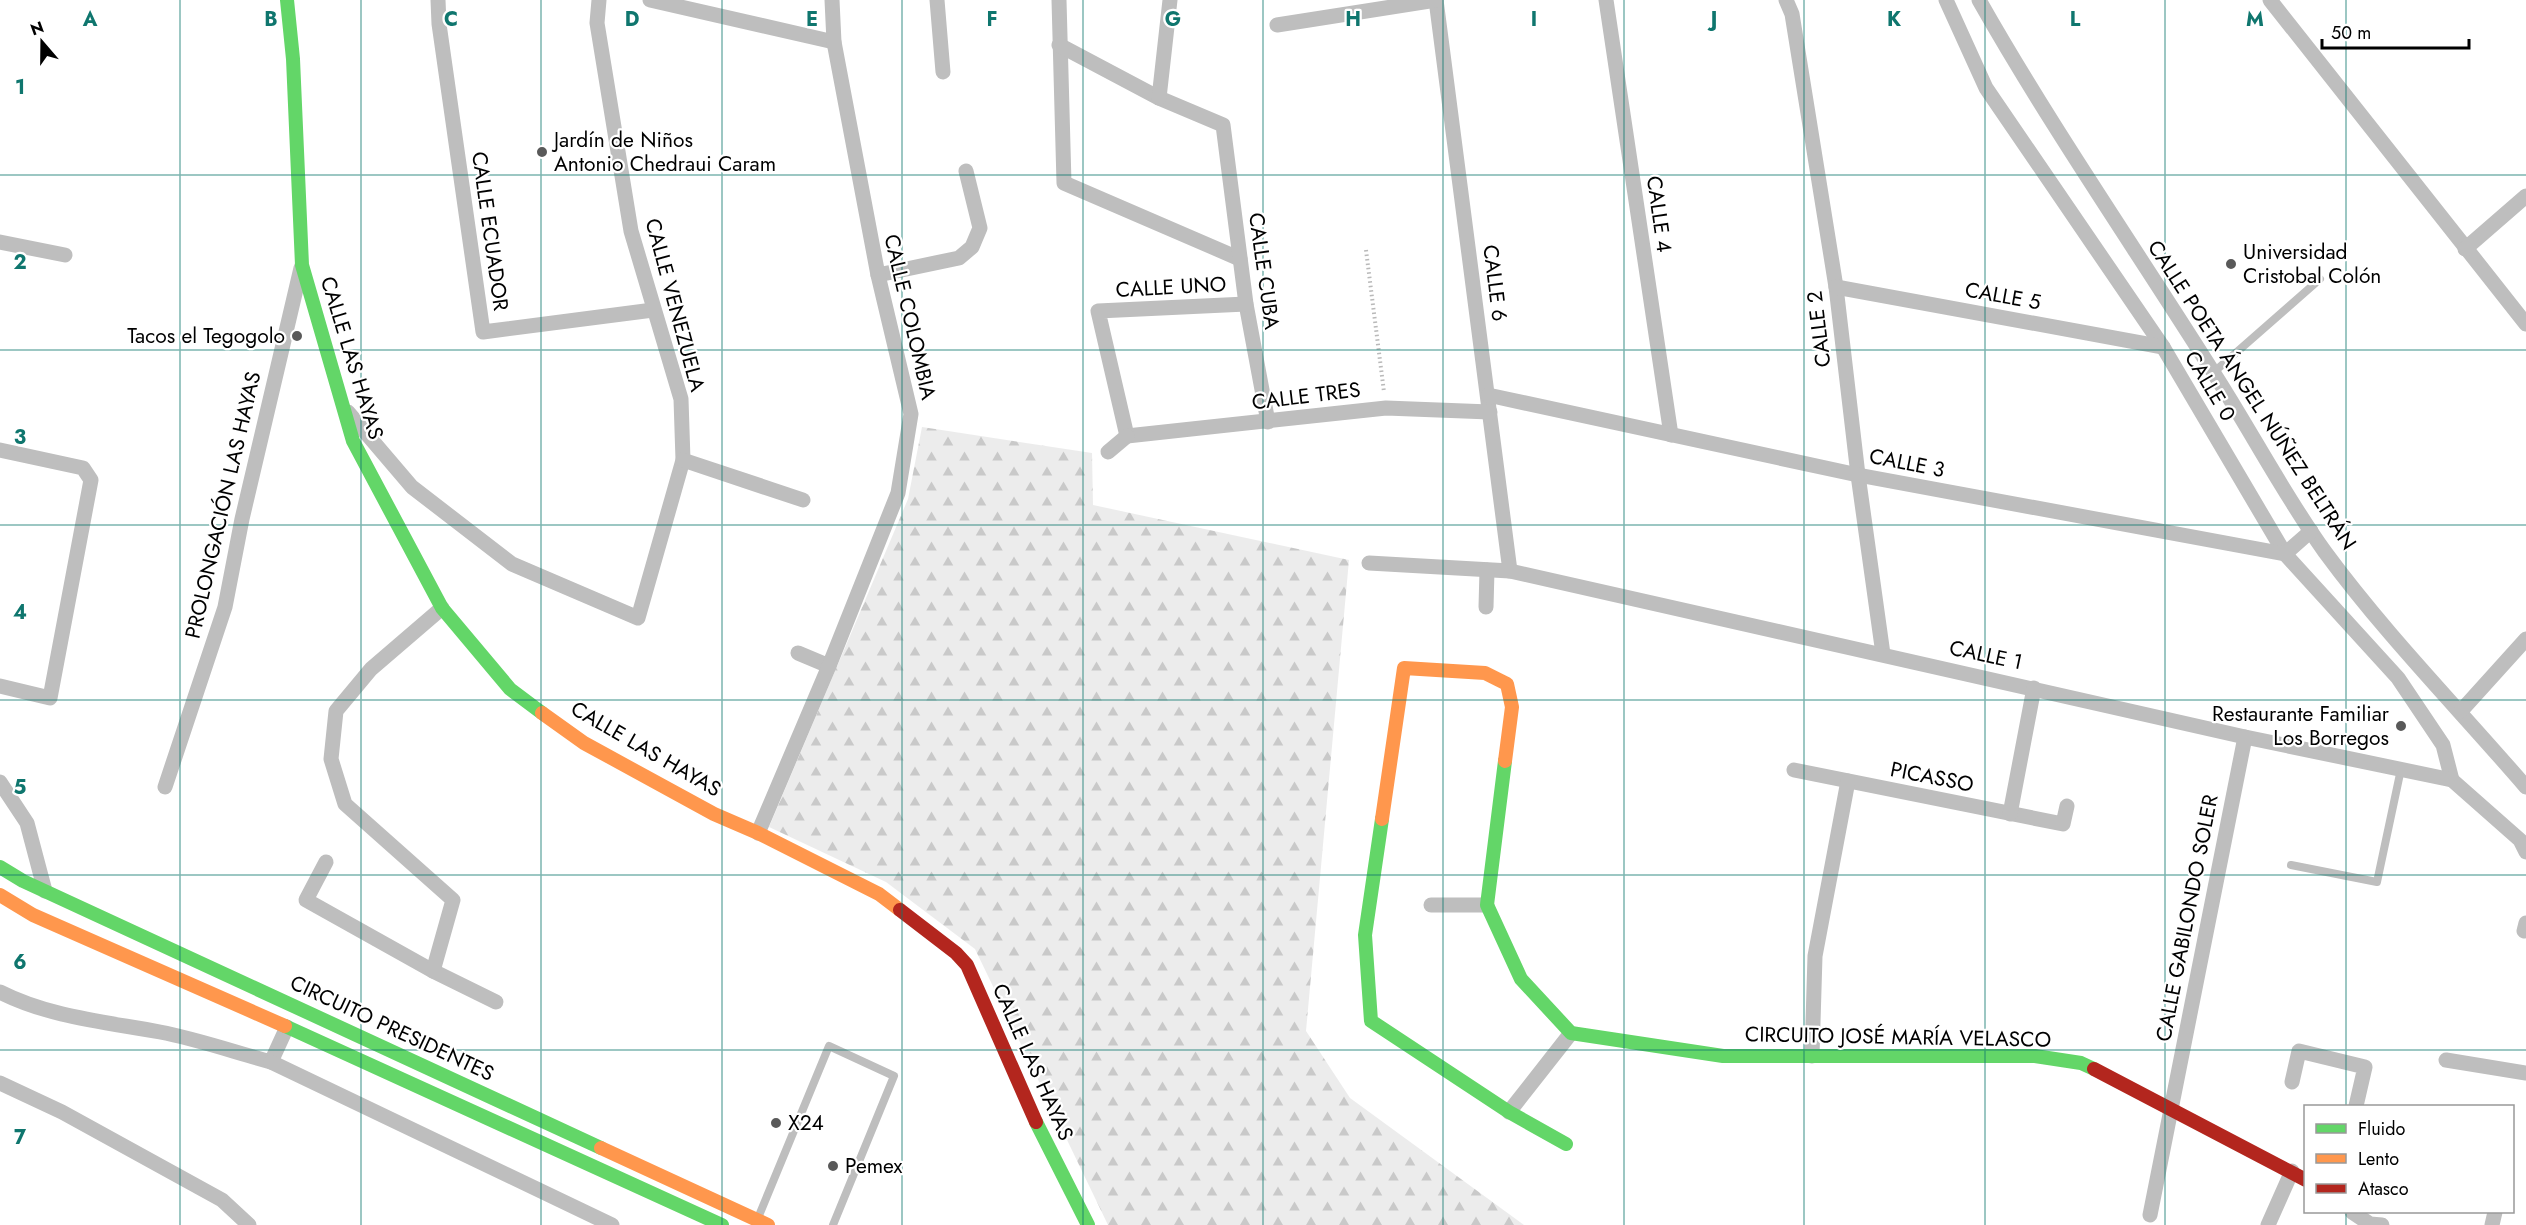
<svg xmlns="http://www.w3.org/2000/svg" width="2526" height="1225" viewBox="0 0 2526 1225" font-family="Jost,sans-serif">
<defs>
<pattern id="forest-firs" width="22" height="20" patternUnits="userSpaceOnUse" patternTransform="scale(1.5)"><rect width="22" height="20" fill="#ececec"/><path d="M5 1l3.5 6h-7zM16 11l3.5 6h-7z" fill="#c9c9c9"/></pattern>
</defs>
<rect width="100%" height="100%" fill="#fff"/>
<polygon fill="url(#forest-firs)" points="922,427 1092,453 1093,505 1349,560 1306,1031 1350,1098 1524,1225 1108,1225 975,949 886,882 769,827 908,499"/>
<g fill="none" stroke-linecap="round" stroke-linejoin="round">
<polyline stroke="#b9b9b9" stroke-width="4" stroke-dasharray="1.5 3" stroke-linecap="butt" points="1366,250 1384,392"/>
<g stroke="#bebebe" stroke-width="8">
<polyline points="2214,372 2320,279"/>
<polyline points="2291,865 2377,882 2401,769"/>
<polyline points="758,1218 829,1046 894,1076 833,1225"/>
</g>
<g stroke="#bebebe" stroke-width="15">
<polyline points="438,0 439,24 483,332 653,310"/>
<polyline points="650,0 834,42"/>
<polyline points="937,0 943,72"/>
<polyline points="1059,0 1064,183 1240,259"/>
<polyline points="1436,0 1510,571"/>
<polyline points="1606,0 1671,435"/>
<polyline points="1786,0 1792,14 1836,287 1858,475 1883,654"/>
<polyline points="1946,0 1986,88 2163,347 2285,554 2398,678 2443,745 2452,780"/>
<path d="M1979 0C2051 127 2135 248 2213 372 2251 431 2284 495 2325 552 2386 635 2459 709 2526 787"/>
<polyline points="2270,0 2526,324"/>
<polyline points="1277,25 1436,0"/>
<polyline points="1059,45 1159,98 1223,125 1246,304 1268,422"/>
<polyline points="1159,98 1170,0"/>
<polyline points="0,242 65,255"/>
<polyline points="2465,249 2526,196"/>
<polyline points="878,275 959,258 972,247 980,228 966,171"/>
<polyline points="1836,287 2163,347"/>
<polyline points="1488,395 1858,475 2285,554 2311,531"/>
<polyline points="348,412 412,487 512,564 638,618 683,460 681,399 631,231 597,23 599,0"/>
<polyline points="1127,436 1386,408 1490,412"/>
<polyline points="1127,436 1098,311 1246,304"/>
<polyline points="0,450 83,468 91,480 50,698 0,686"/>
<polyline points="1108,452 1127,436"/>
<polyline points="683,460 803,500"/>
<polyline points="1369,563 1510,571 2245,737 2452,780 2520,840 2526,852"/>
<polyline points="1486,607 1487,570"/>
<polyline points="798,653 829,666"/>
<polyline points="2461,711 2526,639"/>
<polyline points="1794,770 2063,824 2067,806"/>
<polyline points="0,782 27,823 45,891"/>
<polyline points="165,787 225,607 242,519 301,268"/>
<polyline points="2010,814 2034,688"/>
<polyline points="758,833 829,666 898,493 911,414 878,275 834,42 832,0"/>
<polyline points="326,862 306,900 433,971 496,1002"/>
<polyline points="1431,905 1487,905"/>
<polyline points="2524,931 2526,923"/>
<polyline points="433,971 453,900 345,804 331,759 336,711 371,669 442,608"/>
<path d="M0 992C49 1017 106 1022 160 1032 197 1039 234 1052 271 1062L287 1027"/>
<polyline points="1812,1056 1815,956 1848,781"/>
<polyline points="2446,1060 2526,1073"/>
<polyline points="271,1062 612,1225"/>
<polyline points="2292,1082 2299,1051 2365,1067 2356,1106"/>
<polyline points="0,1083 62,1112 222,1200 249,1225"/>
<polyline points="1509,1112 1571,1033"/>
<polyline points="2352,1212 2370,1224 2382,1225"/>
<polyline points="2150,1215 2245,737"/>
<polyline points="2268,1225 2292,1171"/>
<polyline points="2492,1225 2495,1212"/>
</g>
<g stroke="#63d668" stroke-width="14">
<polyline points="287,0 293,59 302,265 353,441 442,608 510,689 542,713"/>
<polyline points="1505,761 1487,905 1521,979 1571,1033 1723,1056 2035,1056 2081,1063 2094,1069"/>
<polyline points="1382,819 1365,935 1371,1021 1509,1112 1566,1144"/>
<polyline points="0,867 23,881 601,1148"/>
<polyline points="285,1026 722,1225"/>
<polyline points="1036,1122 1088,1225"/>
</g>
<g stroke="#ff974d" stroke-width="14">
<polyline points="542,713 584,743 714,814 758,833 879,894 900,910"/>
<polyline points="1382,819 1404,668 1485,673 1507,684 1512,707 1505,761"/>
<polyline points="0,895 33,915 285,1026"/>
<polyline points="601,1148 768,1225"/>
</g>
<g stroke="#b3261e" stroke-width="14">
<polyline points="900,910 956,953 967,965 1036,1122"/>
<polyline points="2094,1069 2306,1180"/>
</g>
</g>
<path fill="none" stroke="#0f766e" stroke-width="1.5" stroke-opacity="0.55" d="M180 0V1225M361 0V1225M541 0V1225M722 0V1225M902 0V1225M1083 0V1225M1263 0V1225M1443 0V1225M1624 0V1225M1804 0V1225M1985 0V1225M2165 0V1225M2346 0V1106M0 175H2526M0 350H2526M0 525H2526M0 700H2526M0 875H2526M0 1050H2526M2346 1212V1225"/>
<g fill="#595959" stroke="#fff" stroke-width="2">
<circle cx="542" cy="152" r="6"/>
<circle cx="2231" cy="264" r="6"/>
<circle cx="297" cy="336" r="6"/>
<circle cx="2401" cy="726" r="6"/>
<circle cx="776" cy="1123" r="6"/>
<circle cx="833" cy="1166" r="6"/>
</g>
<g text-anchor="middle" stroke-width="4.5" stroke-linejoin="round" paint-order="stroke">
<g font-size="21" fill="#000" stroke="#fff" text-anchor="start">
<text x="554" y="147">Jardín de Niños<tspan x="554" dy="24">Antonio Chedraui Caram</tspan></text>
<text x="2243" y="259">Universidad<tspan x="2243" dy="24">Cristobal Colón</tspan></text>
<text x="285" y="343" text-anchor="end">Tacos el Tegogolo</text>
<text x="2389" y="721" text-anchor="end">Restaurante Familiar<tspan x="2389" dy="24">Los Borregos</tspan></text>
<text x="788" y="1130">X24</text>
<text x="845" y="1173">Pemex</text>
</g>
<g font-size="21" fill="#000" stroke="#fff">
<text transform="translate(1659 214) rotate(82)" y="7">CALLE 4</text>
<text transform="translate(490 231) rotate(82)" y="7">CALLE ECUADOR</text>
<text transform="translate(1264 271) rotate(82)" y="7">CALLE CUBA</text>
<text transform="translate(1495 283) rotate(83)" y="7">CALLE 6</text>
<text transform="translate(1171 287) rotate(-3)" y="7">CALLE UNO</text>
<text transform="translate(2003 296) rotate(10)" y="7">CALLE 5</text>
<text transform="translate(675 305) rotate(75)" y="7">CALLE VENEZUELA</text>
<text transform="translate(910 317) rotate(77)" y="7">CALLE COLOMBIA</text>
<text transform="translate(1819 329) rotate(-97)" y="7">CALLE 2</text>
<text transform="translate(352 358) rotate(73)" y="7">CALLE LAS HAYAS</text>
<text transform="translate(2210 386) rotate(59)" y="7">CALLE 0</text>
<text transform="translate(2252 395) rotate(57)" y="7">CALLE POETA ÁNGEL NÚÑEZ BELTRÁN</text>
<text transform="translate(1306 396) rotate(-7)" y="7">CALLE TRES</text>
<text transform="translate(1907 463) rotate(11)" y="7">CALLE 3</text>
<text transform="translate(223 505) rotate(-77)" y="7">PROLONGACIÓN LAS HAYAS</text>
<text transform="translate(1986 655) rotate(12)" y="7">CALLE 1</text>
<text transform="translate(646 749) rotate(30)" y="7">CALLE LAS HAYAS</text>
<text transform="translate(1932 777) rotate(11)" y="7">PICASSO</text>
<text transform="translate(2187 918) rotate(-79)" y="7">CALLE GABILONDO SOLER</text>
<text transform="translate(392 1028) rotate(25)" y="7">CIRCUITO PRESIDENTES</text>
<text transform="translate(1898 1037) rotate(1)" y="7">CIRCUITO JOSÉ MARÍA VELASCO</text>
<text transform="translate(1033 1062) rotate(66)" y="7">CALLE LAS HAYAS</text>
</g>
</g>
<g font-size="20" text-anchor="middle" font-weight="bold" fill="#0f766e" stroke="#fff" stroke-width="4.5" stroke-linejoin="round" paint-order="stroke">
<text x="90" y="26">A</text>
<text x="271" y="26">B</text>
<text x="451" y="26">C</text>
<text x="632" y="26">D</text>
<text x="812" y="26">E</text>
<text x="992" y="26">F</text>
<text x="1173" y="26">G</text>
<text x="1353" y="26">H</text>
<text x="1534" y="26">I</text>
<text x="1714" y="26">J</text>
<text x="1894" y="26">K</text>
<text x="2075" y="26">L</text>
<text x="2255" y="26">M</text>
<text x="20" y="94">1</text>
<text x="20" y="269">2</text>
<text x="20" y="444">3</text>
<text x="20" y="619">4</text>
<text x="20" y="794">5</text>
<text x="20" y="969">6</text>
<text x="20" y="1144">7</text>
</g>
<rect x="2304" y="1105" width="210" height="108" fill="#ffffff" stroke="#999999" stroke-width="1.5"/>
<rect x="2316" y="1124" width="30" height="9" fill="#63d668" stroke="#999999" stroke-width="1.5"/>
<text x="2358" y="1135" font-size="18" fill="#000000">Fluido</text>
<rect x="2316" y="1154" width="30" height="9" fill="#ff974d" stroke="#999999" stroke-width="1.5"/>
<text x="2358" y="1165" font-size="18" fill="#000000">Lento</text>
<rect x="2316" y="1184" width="30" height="9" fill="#b3261e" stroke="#999999" stroke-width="1.5"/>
<text x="2358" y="1195" font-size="18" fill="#000000">Atasco</text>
<g transform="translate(42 42) rotate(340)" stroke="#ffffff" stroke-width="4.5" paint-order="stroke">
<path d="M0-4.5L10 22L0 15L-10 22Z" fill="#000000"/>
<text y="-9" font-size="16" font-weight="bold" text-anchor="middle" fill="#000000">N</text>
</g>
<path d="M2322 39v9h147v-9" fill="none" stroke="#000000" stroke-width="3"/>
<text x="2331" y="39" font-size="18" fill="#000000" stroke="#ffffff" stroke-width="4.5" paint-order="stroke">50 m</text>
</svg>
